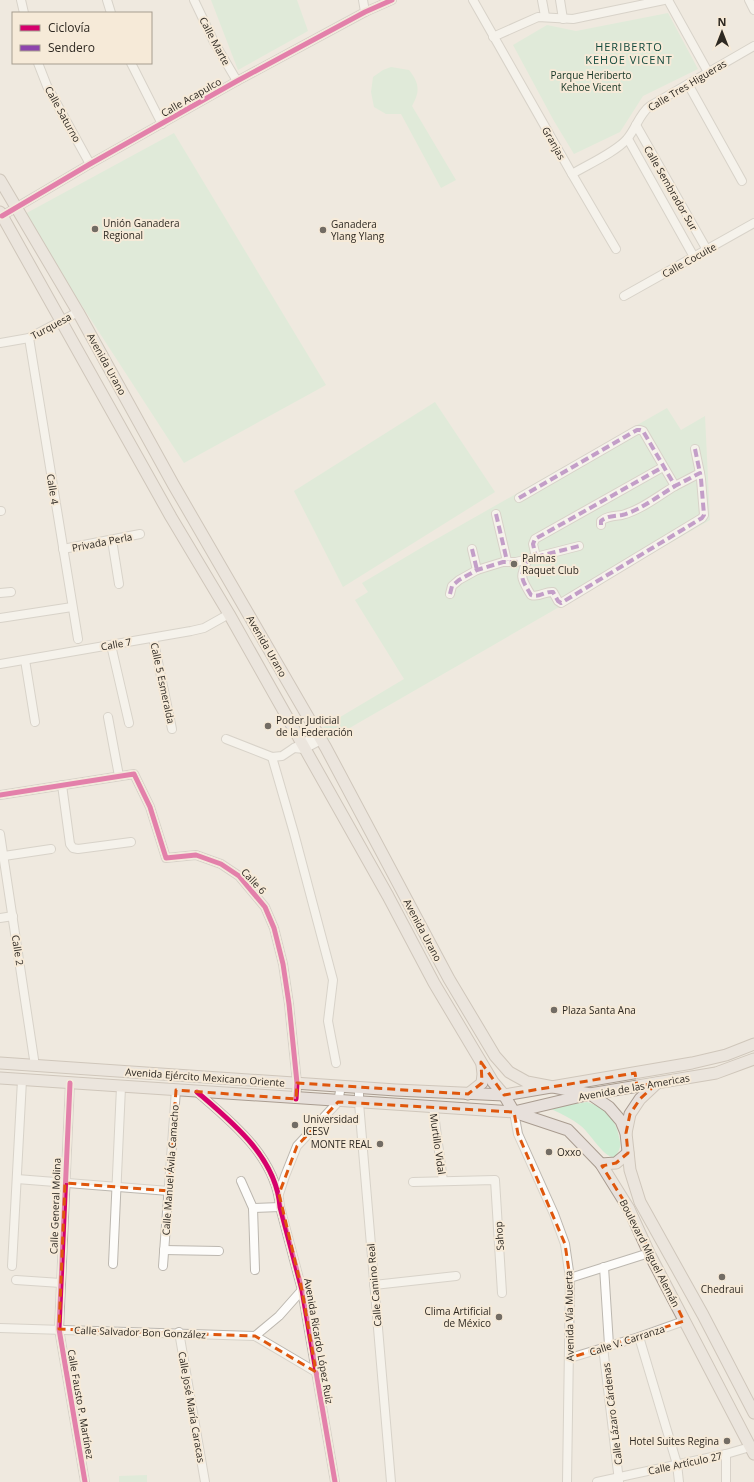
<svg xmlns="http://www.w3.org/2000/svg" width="754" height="1482" viewBox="0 0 754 1482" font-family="'Open Sans',sans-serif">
<rect width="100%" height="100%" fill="#efe9df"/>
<g fill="#ceecd3">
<polygon points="211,0 297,0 308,31 238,70"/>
<polygon points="668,13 698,69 643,96 620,132 574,154 554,121 513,45 547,25 576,31"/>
<path d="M391 67 409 70C420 84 420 92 412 106L456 180 441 188 401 114H386L374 107 371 92 373 77 383 70Z"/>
<polygon points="174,133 326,385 184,463 23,215"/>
<polygon points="435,402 495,492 343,587 294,491"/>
<polygon points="667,408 681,430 705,416 710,520 327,741 320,729 404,679 355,600 368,592 362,583 426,545"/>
<path d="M587 1102C604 1107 616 1119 619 1137 621 1145 621 1150 614 1157 604 1158 590 1133 581 1126 572 1119 562 1114 551 1109V1108Z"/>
<polygon points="147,1475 147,1482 119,1482 119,1476"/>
</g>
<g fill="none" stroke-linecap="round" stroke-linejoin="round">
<g stroke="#bcb7af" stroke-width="10">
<g id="minor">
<polyline points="21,0 24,13"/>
<polyline points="107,0 111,13"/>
<polyline points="194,0 214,42 237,81"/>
<polyline points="363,0 365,12"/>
<polyline points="473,0 572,174 616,249"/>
<polyline points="542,0 545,16"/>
<polyline points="560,0 563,19"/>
<polyline points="668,0 708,72"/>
<polyline points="749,0 754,10"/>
<polyline points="493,37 538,17 573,19 664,0"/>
<polyline points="38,63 47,86 90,164"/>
<polyline points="131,63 162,124"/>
<polyline points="688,84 742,181"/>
<polyline points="636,125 707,250"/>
<polyline points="628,139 694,257"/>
<path d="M572 174C587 165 616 152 627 139 636 129 639 114 650 106L754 46"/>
<polyline points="2,216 90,164 237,81 365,12 392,0"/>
<polyline points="624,296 754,223"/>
<polyline points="29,338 78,639"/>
<polyline points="0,343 29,338 78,312"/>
<polyline points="695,449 700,473"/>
<path d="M519 498 637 430H640L643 431 675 486 700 473 701 479 704 515 702 518 561 603 558 601 553 592C545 591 539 598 531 595 521 578 519 578 528 559"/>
<polyline points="0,511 1,511"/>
<polyline points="496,514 507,561"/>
<path d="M601 525V521C606 516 615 516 622 515 641 510 658 496 675 486"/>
<polyline points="112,540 119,584"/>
<polyline points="63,549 140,534"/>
<polyline points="472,549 477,570"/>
<polyline points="536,557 579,546"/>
<polyline points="0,593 11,592"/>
<polyline points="450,594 452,586 459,580 477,570 503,562 516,562 536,557 533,544 535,539 663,467"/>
<polyline points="0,618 72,607"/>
<polyline points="153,638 172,729"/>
<polyline points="111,645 129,723"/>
<polyline points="25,660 35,722"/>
<polyline points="0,664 191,631 204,628 229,614"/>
<polyline points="108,717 119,776"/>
<polyline points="318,735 294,748 304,749 321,740"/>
<polyline points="226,739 272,757 282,756 294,748"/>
<polyline points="272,757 294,833 333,980 328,1021 336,1063"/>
<polyline points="62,785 70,844 73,848 78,849 131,842"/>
<polyline points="0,795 134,774 150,807 166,858 196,855 221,864 239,876 265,907 274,928 283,964 289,1004 297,1083 296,1099"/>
<polyline points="0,834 35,1066"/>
<polyline points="4,856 51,849"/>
<polyline points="0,918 13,916"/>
<polyline points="70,1083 59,1329 85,1482"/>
<polyline points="359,1087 359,1103 391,1482"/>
<path d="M197 1092C232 1122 276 1157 280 1207L302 1290 335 1482"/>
<polyline points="433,1106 443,1181"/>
<polyline points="514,1112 518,1134 554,1214 565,1244 570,1278 567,1482"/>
<polyline points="17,1179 169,1191"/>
<polyline points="241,1181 253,1208 255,1270"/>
<polyline points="413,1182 495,1180 502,1293"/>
<polyline points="279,1194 285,1176 297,1146 338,1102 341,1086"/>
<polyline points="253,1208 280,1207"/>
<polyline points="164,1250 219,1251"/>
<polyline points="113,1264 121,1087"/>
<polyline points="12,1266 22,1080"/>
<polyline points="163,1266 176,1090"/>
<polyline points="604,1267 609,1345"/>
<polyline points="570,1278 649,1253"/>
<polyline points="16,1280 61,1283"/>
<polyline points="374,1285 456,1276"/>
<polyline points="0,1328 255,1336 316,1372"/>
<polyline points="179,1332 205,1482"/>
<polyline points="255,1336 279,1316 302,1290"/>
<polyline points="639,1337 677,1464 679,1482"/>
<polyline points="603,1347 619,1481"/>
<polyline points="570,1358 639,1337 684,1321"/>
<polyline points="726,1454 726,1482"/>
<polyline points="597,1482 726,1454 750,1447"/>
</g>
</g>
<g stroke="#a99c90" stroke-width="13">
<g id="major">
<polyline points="0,180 78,312 173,484 326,748 449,979 495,1056 509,1072 527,1082 590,1094 609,1107 621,1121 626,1133 630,1170 640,1202 703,1315 754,1413"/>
<polyline points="0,212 171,517 229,614 388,896 434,983 493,1082 504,1095 514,1112 568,1130 601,1164 629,1209 649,1253 754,1454"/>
<polyline points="0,1063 396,1090 504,1095 692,1063 726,1055 754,1044"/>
<polyline points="0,1078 514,1112 590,1094 716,1073 754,1059"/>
<polyline points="468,1094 482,1083 483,1074 482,1065"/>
<polyline points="626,1133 630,1114 640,1099 657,1083"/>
<polyline points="601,1164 616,1163 628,1153"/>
</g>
</g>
<use href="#minor" stroke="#fdfcfa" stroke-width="8"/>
<use href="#major" stroke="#e7e0db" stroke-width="11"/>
<g stroke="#8e44ad" stroke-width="4" stroke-dasharray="8 4" stroke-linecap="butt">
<polyline points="695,449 700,473"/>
<path d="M519 498 637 430H640L643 431 675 486 700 473 701 479 704 515 702 518 561 603 558 601 553 592C545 591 539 598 531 595 521 578 519 578 528 559"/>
<polyline points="496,514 507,561"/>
<path d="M601 525V521C606 516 615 516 622 515 641 510 658 496 675 486"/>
<polyline points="472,549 477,570"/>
<polyline points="536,557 579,546"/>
<polyline points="450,594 452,586 459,580 477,570 503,562 516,562 536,557 533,544 535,539 663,467"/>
</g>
<g stroke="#f6ead8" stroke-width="8">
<g id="cycleway">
<polyline points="2,216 90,164 237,81 365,12 392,0"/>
<polyline points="0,795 134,774 150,807 166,858 196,855 221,864 239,876 265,907 274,928 283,964 289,1004 297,1083 296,1099"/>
<polyline points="70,1083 59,1329 85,1482"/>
<path d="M197 1092C232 1122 276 1157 280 1207L302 1290 335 1482"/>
</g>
</g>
<use href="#cycleway" stroke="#d6006c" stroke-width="5"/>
</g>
<path d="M0 0H754V1482H0ZM481 1062 504 1095 635 1073 637 1086 657 1083 640 1099 630 1114 626 1133 628 1153 616 1163 602 1166 629 1209 684 1321 570 1358V1278L565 1244 518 1134 514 1112 338 1102 297 1146 279 1194 302 1290 316 1372 255 1336 59 1329 65 1183 169 1191 176 1090 296 1099 297 1083 468 1094 482 1083Z" fill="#efe9df" fill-opacity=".55" fill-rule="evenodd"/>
<path fill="none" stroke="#df570d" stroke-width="3" stroke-dasharray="8 5" stroke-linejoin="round" d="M481 1062 504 1095 635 1073 637 1086 657 1083 640 1099 630 1114 626 1133 628 1153 616 1163 602 1166 629 1209 684 1321 570 1358V1278L565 1244 518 1134 514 1112 338 1102 297 1146 279 1194 302 1290 316 1372 255 1336 59 1329 65 1183 169 1191 176 1090 296 1099 297 1083 468 1094 482 1083Z"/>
<g fill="#726c64" stroke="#f6ead8" stroke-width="1.5">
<circle cx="95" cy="229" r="4"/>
<circle cx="323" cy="230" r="4"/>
<circle cx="514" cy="564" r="4"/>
<circle cx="268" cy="726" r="4"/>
<circle cx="554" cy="1010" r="4"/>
<circle cx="295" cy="1125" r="4"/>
<circle cx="380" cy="1144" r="4"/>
<circle cx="549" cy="1152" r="4"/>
<circle cx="722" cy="1277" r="4"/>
<circle cx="499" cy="1317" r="4"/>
<circle cx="727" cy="1441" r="4"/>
</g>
<g text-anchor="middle" stroke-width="4" stroke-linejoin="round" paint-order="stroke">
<g font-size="10" fill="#2e2922" stroke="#f6ead8">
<text transform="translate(215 41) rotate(62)" y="4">Calle Marte</text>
<text transform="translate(687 85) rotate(-31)" y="4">Calle Tres Higueras</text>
<text transform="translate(191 97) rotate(-30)" y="4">Calle Acapulco</text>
<text transform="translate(63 114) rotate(61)" y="4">Calle Saturno</text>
<text transform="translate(554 143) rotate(60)" y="4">Granjas</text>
<text transform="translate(671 188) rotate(60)" y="4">Calle Sembrador Sur</text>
<text transform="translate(689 260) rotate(-29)" y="4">Calle Cocuite</text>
<text transform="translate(51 326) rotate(-28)" y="4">Turquesa</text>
<text transform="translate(107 364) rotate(61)" y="4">Avenida Urano</text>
<text transform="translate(53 489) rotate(81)" y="4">Calle 4</text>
<text transform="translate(102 542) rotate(-11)" y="4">Privada Perla</text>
<text transform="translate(116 644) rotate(-10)" y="4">Calle 7</text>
<text transform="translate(267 646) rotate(60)" y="4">Avenida Urano</text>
<text transform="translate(163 683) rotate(78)" y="4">Calle 5 Esmeralda</text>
<text transform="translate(254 881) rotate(47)" y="4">Calle 6</text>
<text transform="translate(423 930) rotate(62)" y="4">Avenida Urano</text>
<text transform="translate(18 950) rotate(81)" y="4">Calle 2</text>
<text transform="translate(205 1077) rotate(4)" y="4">Avenida Ejército Mexicano Oriente</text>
<text transform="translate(634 1087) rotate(-10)" y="4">Avenida de las Americas</text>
<text transform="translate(438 1144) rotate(82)" y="4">Murtillo Vidal</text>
<text transform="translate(170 1170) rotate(-86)" y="4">Calle Manuel Ávila Camacho</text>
<text transform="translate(55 1206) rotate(-88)" y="4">Calle General Molina</text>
<text transform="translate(499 1236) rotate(-94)" y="4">Sahop</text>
<text transform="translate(650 1253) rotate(63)" y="4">Boulevard Miguel Alemán</text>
<text transform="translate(374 1285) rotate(-95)" y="4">Calle Camino Real</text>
<text transform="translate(569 1316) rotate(-91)" y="4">Avenida Vía Muerta</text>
<text transform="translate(140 1332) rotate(2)" y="4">Calle Salvador Bon González</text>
<text transform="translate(627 1340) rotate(-18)" y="4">Calle V. Carranza</text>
<text transform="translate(319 1341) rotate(80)" y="4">Avenida Ricardo López Ruiz</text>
<text transform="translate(81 1404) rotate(80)" y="4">Calle Fausto P. Martínez</text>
<text transform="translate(192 1407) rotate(80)" y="4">Calle José María Caracas</text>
<text transform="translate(612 1414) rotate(-97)" y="4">Calle Lázaro Cárdenas</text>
<text transform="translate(685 1463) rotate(-12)" y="4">Calle Artículo 27</text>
</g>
<g font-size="10" fill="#143322" stroke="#f6ead8">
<text x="591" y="79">Parque Heriberto<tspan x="591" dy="12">Kehoe Vicent</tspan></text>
</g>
<g font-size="10" fill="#2e2922" stroke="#f6ead8" text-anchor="start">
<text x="103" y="227">Unión Ganadera<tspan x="103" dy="12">Regional</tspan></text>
<text x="331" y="228">Ganadera<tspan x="331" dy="12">Ylang Ylang</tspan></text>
<text x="522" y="562">Palmas<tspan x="522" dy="12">Raquet Club</tspan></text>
<text x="276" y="724">Poder Judicial<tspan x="276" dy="12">de la Federación</tspan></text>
<text x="562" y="1014">Plaza Santa Ana</text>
<text x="303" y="1123">Universidad<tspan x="303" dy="12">ICESV</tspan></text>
<text x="372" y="1148" text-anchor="end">MONTE REAL</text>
<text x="557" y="1156">Oxxo</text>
<text x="722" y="1293" text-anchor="middle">Chedraui</text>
<text x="491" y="1315" text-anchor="end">Clima Artificial<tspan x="491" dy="12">de México</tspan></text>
<text x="719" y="1445" text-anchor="end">Hotel Suites Regina</text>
</g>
<g font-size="11" letter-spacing="1" fill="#12483b" stroke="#f6ead8">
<text x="629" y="51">HERIBERTO<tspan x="629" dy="13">KEHOE VICENT</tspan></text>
</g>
</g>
<rect x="12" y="12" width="140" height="52" fill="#f6ead8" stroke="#a69d8f"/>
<rect x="20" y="25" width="20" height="6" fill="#d6006c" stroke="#a69d8f"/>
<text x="48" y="32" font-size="12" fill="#2e2922">Ciclovía</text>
<rect x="20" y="45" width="20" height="6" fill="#8e44ad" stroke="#a69d8f"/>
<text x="48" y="52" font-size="12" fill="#2e2922">Sendero</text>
<g transform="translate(722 32)" stroke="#f6ead8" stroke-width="3" paint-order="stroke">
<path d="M0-3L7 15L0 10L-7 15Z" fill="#2e2922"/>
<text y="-6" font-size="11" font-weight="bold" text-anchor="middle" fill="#2e2922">N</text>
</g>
</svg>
